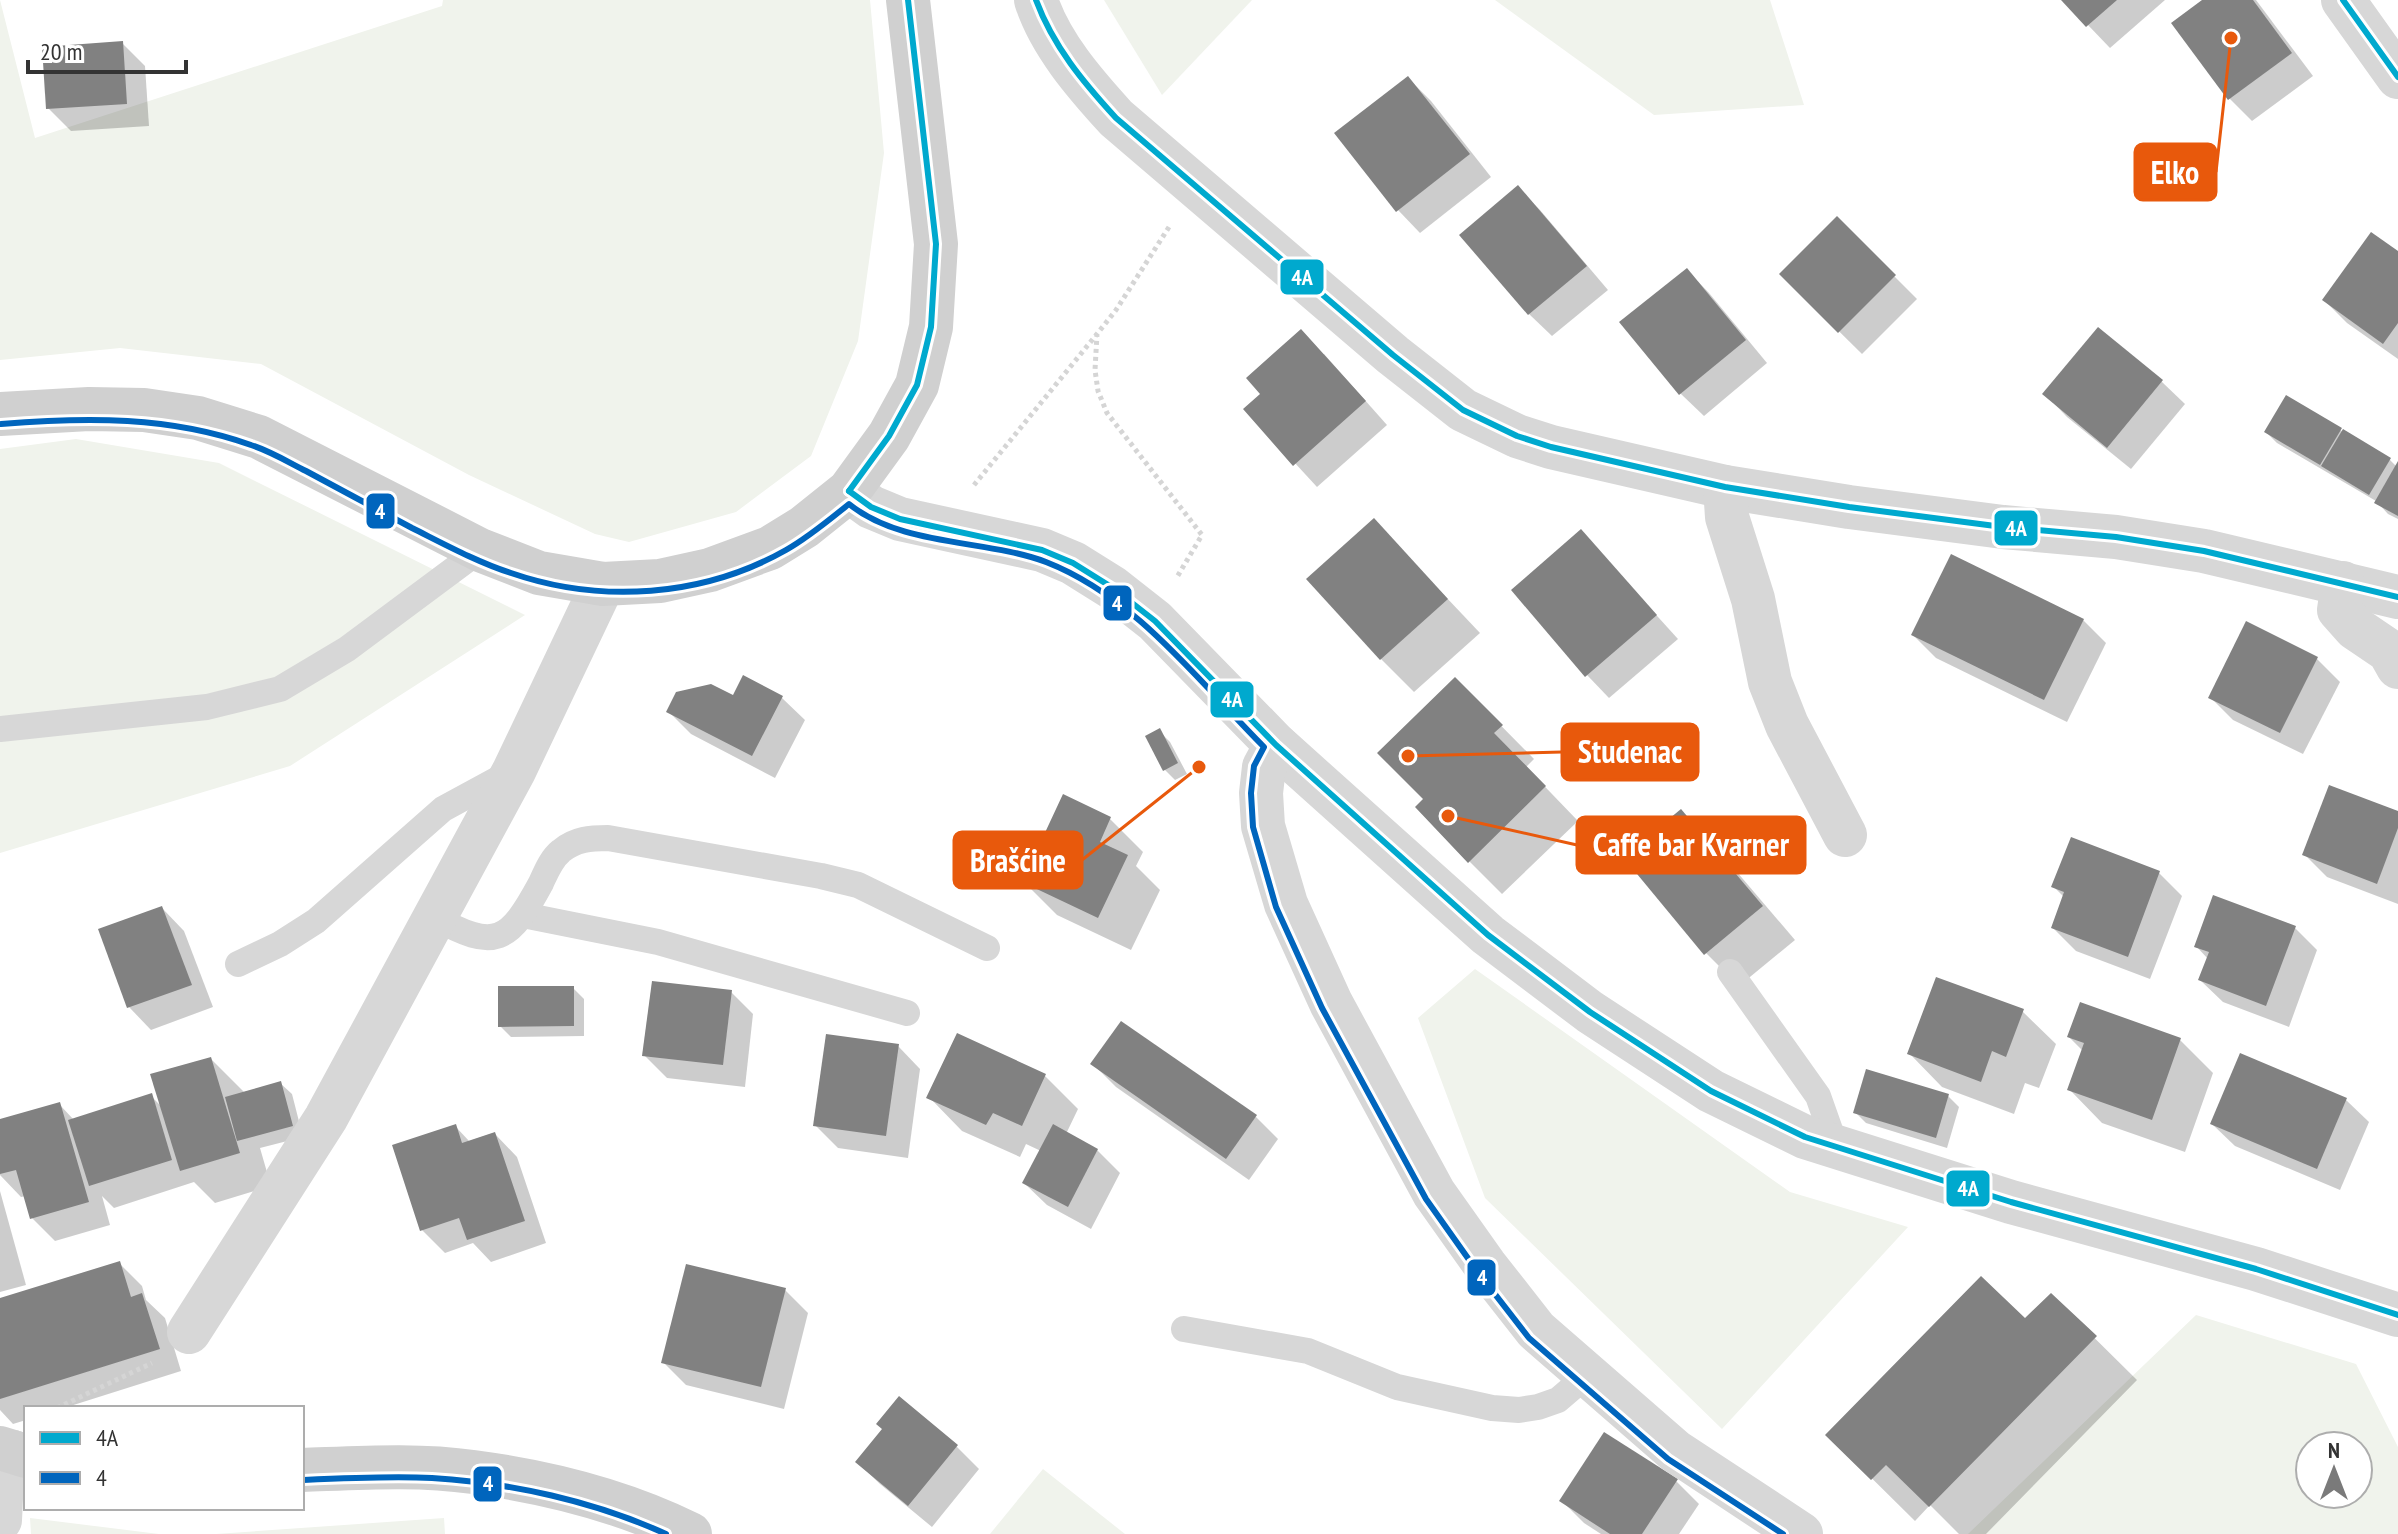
<svg xmlns="http://www.w3.org/2000/svg" width="2398" height="1534" viewBox="0 0 2398 1534" font-family="'PT Sans Narrow',sans-serif">
<rect width="100%" height="100%" fill="#fff"/>
<g fill="#f0f3ec" fill-rule="evenodd">
<polygon points="0,0 35,138 442,6 443,0 870,0 884,153 858,341 811,456 736,512 629,542 595,534 469,475 261,364 120,348 0,360"/>
<polygon points="1104,0 1252,0 1162,95"/>
<polygon points="1495,0 1770,0 1804,105 1654,115"/>
<polygon points="76,439 219,463 525,615 290,766 0,853 0,449"/>
<polygon points="1475,969 1790,1192 1908,1227 1722,1429 1485,1198 1418,1018"/>
<path d="M2196 1315 2356 1364 2398 1447V1534H1968ZM2310 1446H2358V1494H2310Z"/>
<polygon points="1043,1469 1125,1534 990,1534"/>
<polygon points="30,1518 159,1534 31,1534"/>
<polygon points="444,1518 445,1534 216,1534"/>
</g>
<g fill="#0003">
<polygon points="2064,0 2165,0 2110,48"/>
<polygon points="2205,0 2256,0 2313,76 2252,121 2230,99 2174,23"/>
<polygon points="122,43 145,66 149,126 71,131 48,108"/>
<polygon points="1408,78 1431,101 1491,177 1420,233 1398,210"/>
<polygon points="1518,188 1540,210 1608,290 1552,336 1529,314"/>
<polygon points="1837,219 1917,299 1862,354 1781,274"/>
<polygon points="2398,253 2398,359 2347,323 2324,300"/>
<polygon points="1687,270 1709,293 1767,363 1704,416 1681,394 1622,322"/>
<polygon points="2099,329 2162,382 2185,404 2131,469 2067,417 2045,394"/>
<polygon points="1324,354 1387,425 1317,487 1245,409"/>
<polygon points="2287,398 2390,460 2397,467 2398,465 2398,519 2388,514 2376,501 2277,443 2266,432"/>
<polygon points="1374,521 1480,633 1414,692 1381,659"/>
<polygon points="1581,532 1678,639 1609,698 1587,675"/>
<polygon points="2083,620 2106,643 2067,722 1936,658 1913,635"/>
<polygon points="2317,659 2340,682 2303,754 2233,720 2210,697"/>
<polygon points="744,678 782,698 805,720 775,778 691,734 668,711 734,698"/>
<polygon points="1455,679 1534,759 1526,767 1578,821 1502,894 1469,861"/>
<polygon points="1159,731 1170,742 1187,774 1175,780 1164,769"/>
<polygon points="1064,797 1110,819 1143,852 1136,866 1160,890 1131,950 1057,915 1024,882"/>
<polygon points="1681,812 1714,845 1795,940 1739,986 1706,953"/>
<polygon points="2398,814 2398,904 2327,877 2304,854"/>
<polygon points="2159,873 2182,896 2150,979 2076,951 2053,928 2064,897 2054,887"/>
<polygon points="162,908 184,931 213,1007 151,1030 129,1007"/>
<polygon points="2295,928 2317,950 2289,1027 2223,1002 2200,980 2208,959 2196,946"/>
<polygon points="573,988 584,999 584,1036 511,1037 500,1026"/>
<polygon points="731,992 753,1014 745,1087 667,1078 644,1055"/>
<polygon points="2022,1011 2056,1044 2039,1088 2025,1083 2014,1114 1942,1087 1909,1053"/>
<polygon points="2069,1037 2180,1040 2213,1073 2185,1152 2102,1123 2069,1089 2083,1051"/>
<polygon points="898,1046 920,1069 908,1158 838,1148 815,1125"/>
<polygon points="211,1059 244,1092 280,1083 292,1094 303,1137 260,1148 271,1186 215,1203 194,1182 114,1208 102,1196 110,1225 55,1241 32,1218 26,1196 21,1197 0,1175 0,1121 59,1104 74,1120 151,1096 162,1107"/>
<polygon points="1093,1064 1256,1117 1278,1139 1249,1180 1116,1087"/>
<polygon points="1045,1076 1078,1109 1066,1134 1097,1150 1120,1173 1091,1229 1047,1205 1024,1183 1041,1151 1026,1144 1020,1157 962,1131 929,1097"/>
<polygon points="1948,1096 1959,1107 1947,1148 1866,1123 1855,1112"/>
<polygon points="2346,1100 2369,1122 2340,1190 2235,1146 2212,1124"/>
<polygon points="455,1126 470,1142 495,1134 517,1157 546,1243 491,1262 473,1243 445,1253 422,1230"/>
<polygon points="0,1191 26,1285 0,1292"/>
<polygon points="119,1263 142,1286 146,1300 165,1318 181,1371 64,1408 26,1408 26,1420 13,1424 0,1410 0,1301"/>
<polygon points="785,1290 808,1313 784,1409 686,1385 663,1362"/>
<polygon points="2051,1295 2137,1380 1986,1534 1959,1534 1930,1505 1915,1521 1828,1435 2025,1321"/>
<polygon points="899,1399 957,1447 979,1469 932,1527 880,1484 857,1462 884,1430"/>
<polygon points="1676,1481 1699,1504 1679,1534 1601,1534 1584,1523 1561,1500"/>
</g>
<g fill="#818181">
<polygon points="2061,0 2117,0 2086,27"/>
<polygon points="2202,0 2253,0 2292,53 2228,100 2171,23"/>
<polygon points="123,41 127,104 46,109 42,47"/>
<polygon points="1408,76 1470,154 1396,212 1334,133"/>
<polygon points="1518,185 1587,266 1528,315 1459,235"/>
<polygon points="1837,216 1896,275 1838,333 1779,274"/>
<polygon points="2371,232 2398,251 2398,323 2383,344 2322,300"/>
<polygon points="1687,268 1746,340 1679,395 1619,322"/>
<polygon points="2098,327 2163,380 2107,448 2042,394"/>
<polygon points="1301,329 1366,401 1293,466 1243,409 1260,394 1246,378"/>
<polygon points="2286,395 2342,428 2320,465 2264,432"/>
<polygon points="2343,429 2391,458 2369,495 2321,466"/>
<polygon points="2398,461 2398,516 2374,503"/>
<polygon points="1374,518 1448,599 1380,660 1306,579"/>
<polygon points="1581,529 1657,615 1585,677 1511,590"/>
<polygon points="1951,554 2084,619 2044,700 1911,635"/>
<polygon points="2246,621 2318,657 2280,733 2208,698"/>
<polygon points="743,675 783,696 752,756 666,712 676,692 711,684 733,695"/>
<polygon points="1455,677 1503,725 1494,733 1546,786 1468,863 1415,807 1423,799 1377,753"/>
<polygon points="1160,728 1178,763 1163,771 1145,736"/>
<polygon points="2329,785 2398,811 2398,828 2377,884 2302,855"/>
<polygon points="1063,794 1111,817 1100,842 1128,855 1098,918 1022,882"/>
<polygon points="1681,809 1763,906 1704,955 1623,857"/>
<polygon points="2071,837 2160,871 2128,957 2051,928 2064,892 2051,887"/>
<polygon points="2213,895 2296,926 2266,1006 2198,980 2209,952 2194,947"/>
<polygon points="162,906 192,985 127,1008 98,929"/>
<polygon points="1936,977 2024,1009 2006,1057 1992,1051 1981,1082 1907,1054"/>
<polygon points="652,981 732,990 723,1065 642,1056"/>
<polygon points="498,986 574,986 574,1026 498,1027"/>
<polygon points="2080,1002 2181,1038 2152,1120 2067,1090 2084,1043 2067,1037"/>
<polygon points="1121,1021 1257,1115 1226,1159 1090,1064"/>
<polygon points="957,1033 1046,1074 1022,1126 993,1113 986,1125 926,1098"/>
<polygon points="826,1034 899,1044 886,1136 813,1126"/>
<polygon points="2240,1053 2347,1098 2317,1169 2210,1124"/>
<polygon points="211,1057 240,1153 180,1171 150,1074"/>
<polygon points="1866,1069 1949,1094 1936,1138 1853,1113"/>
<polygon points="281,1081 293,1126 237,1141 225,1097"/>
<polygon points="152,1093 172,1160 89,1186 68,1120"/>
<polygon points="60,1102 89,1202 30,1219 16,1170 0,1174 0,1119"/>
<polygon points="456,1124 462,1143 495,1132 525,1221 467,1240 459,1218 420,1231 392,1145"/>
<polygon points="1053,1124 1098,1149 1068,1207 1022,1183"/>
<polygon points="120,1261 131,1297 142,1293 160,1349 0,1399 0,1298"/>
<polygon points="686,1264 786,1288 761,1387 661,1363"/>
<polygon points="1981,1276 2025,1318 2051,1293 2097,1336 1929,1507 1886,1465 1871,1480 1825,1435"/>
<polygon points="899,1396 958,1445 908,1506 855,1462 882,1429 876,1424"/>
<polygon points="1604,1432 1678,1479 1642,1534 1610,1534 1559,1501"/>
</g>
<g fill="none" stroke-linecap="round" stroke-linejoin="round">
<g stroke="#d5d5d5" stroke-width="5" stroke-dasharray="4 4" stroke-linecap="butt">
<polyline points="1169,227 1116,310 1097,334 1095,370 1098,391 1107,413 1202,535 1177,577"/>
<polyline points="974,485 1097,334"/>
<polyline points="57,1408 152,1363"/>
</g>
<g stroke="#d7d7d7" stroke-width="26">
<polyline points="0,729 207,707 280,689 347,649 480,550"/>
<polyline points="523,915 658,942 907,1013"/>
<path d="M434 917C496 952 509 942 541 883 546 872 551 859 561 851 575 839 591 838 608 838L821 876 858 885 987 948"/>
<polyline points="238,964 280,944 316,921 443,809 511,772"/>
<polyline points="1730,972 1818,1096 1836,1147"/>
<polyline points="1184,1329 1308,1351 1397,1387 1492,1408 1519,1410 1538,1407 1558,1400 1586,1376"/>
</g>
<g stroke="#d7d7d7" stroke-width="44">
<path d="M1036 0C1050 44 1085 84 1116 118L1393 355 1463 410 1517 436 1551 447 1725 487 1849 507 2003 527 2116 537 2204 551 2398 597"/>
<polyline points="2343,0 2398,77"/>
<polyline points="1725,487 1727,517 1753,599 1770,682 1787,725 1845,835"/>
<polyline points="849,491 871,507 900,519 1042,550 1073,563 1113,588 1155,621 1276,745 1488,935 1590,1012 1711,1091 1805,1137 2011,1202 2256,1269 2398,1315"/>
<polyline points="2343,583 2339,610 2355,628 2389,651 2398,667"/>
<polyline points="1276,745 1264,767 1261,793 1263,826 1286,904 1331,1003 1434,1193 1485,1265 1536,1330 1675,1451 1801,1534"/>
<polyline points="189,1332 326,1118 514,771 603,584"/>
<polyline points="0,1520 2,1476 13,1452"/>
</g>
<g stroke="#d0d0d0" stroke-width="44">
<polyline points="0,414 89,409 144,410 198,418 259,437 480,550 539,573 574,579 603,584 660,581 710,570 770,548 804,527 849,491 889,436 917,385 931,327 936,244 908,0"/>
<polyline points="0,1448 26,1456"/>
<path d="M302 1470C359 1468 417 1464 473 1472 548 1482 623 1501 690 1534"/>
</g>
<g stroke="#fff" stroke-width="12">
<g id="bus-1">
<path d="M1036 0C1053 46 1083 82 1116 118L1393 355 1463 410 1517 436 1551 447 1725 487 1849 507 2003 527 2116 537 2204 551 2398 597"/>
<polyline points="2343,0 2398,77"/>
<polyline points="849,491 871,507 900,519 1042,550 1073,563 1113,588 1155,621 1276,745 1488,935 1590,1012 1711,1091 1805,1137 2011,1202 2256,1269 2398,1315"/>
<polyline points="849,491 889,436 917,385 931,327 936,244 908,0"/>
</g>
</g>
<g stroke="#fff" stroke-width="12">
<g id="bus-2">
<path d="M1 424C86 417 170 416 251 445 270 451 288 462 306 471 341 490 377 509 412 528 444 544 477 562 511 573 601 604 703 597 786 550 809 537 829 520 849 504 902 547 985 539 1046 562 1136 597 1198 681 1264 747L1254 766 1251 793 1253 827 1276 907 1322 1008 1426 1199 1477 1271 1529 1338 1668 1459 1783 1534"/>
<path d="M302 1480C346 1478 389 1476 432 1478 511 1483 594 1501 666 1534"/>
</g>
</g>
<use href="#bus-1" stroke="#00a9ce" stroke-width="6"/>
<use href="#bus-2" stroke="#0065bd" stroke-width="6"/>
</g>
<path fill="none" stroke="#e8590c" stroke-width="3" d="M2231 38L2216 172M1408 756L1562 752M1448 816L1577 845M1199 767L1082 860"/>
<g fill="#e8590c" stroke="#fff" stroke-width="3">
<circle cx="2231" cy="38" r="8"/>
<circle cx="1408" cy="756" r="8"/>
<circle cx="1448" cy="816" r="8"/>
<circle cx="1199" cy="767" r="8"/>
</g>
<g fill="#e8590c" stroke="#e8590c" stroke-width="3">
<rect x="2135" y="144" width="81" height="56" rx="8"/>
<rect x="1562" y="724" width="136" height="56" rx="8"/>
<rect x="1577" y="817" width="228" height="56" rx="8"/>
<rect x="954" y="832" width="128" height="56" rx="8"/>
</g>
<g font-size="32" text-anchor="middle" font-weight="bold" fill="#fff">
<text x="2175" y="184">Elko</text>
<text x="1630" y="763">Studenac</text>
<text x="1691" y="856">Caffe bar Kvarner</text>
<text x="1018" y="872">Brašćine</text>
</g>
<g stroke="#fff" stroke-width="3">
<rect x="1279" y="258" width="46" height="38" rx="8" fill="#00a9ce"/>
<rect x="365" y="492" width="31" height="38" rx="8" fill="#0065bd"/>
<rect x="1993" y="509" width="46" height="38" rx="8" fill="#00a9ce"/>
<rect x="1102" y="584" width="31" height="38" rx="8" fill="#0065bd"/>
<rect x="1209" y="680" width="46" height="39" rx="8" fill="#00a9ce"/>
<rect x="1945" y="1169" width="46" height="39" rx="8" fill="#00a9ce"/>
<rect x="1466" y="1258" width="31" height="39" rx="8" fill="#0065bd"/>
<rect x="472" y="1465" width="31" height="38" rx="8" fill="#0065bd"/>
</g>
<g font-size="22" text-anchor="middle" font-weight="bold" fill="#fff">
<text x="1302" y="285">4A</text>
<text x="380" y="519">4</text>
<text x="2016" y="536">4A</text>
<text x="1117" y="611">4</text>
<text x="1232" y="707">4A</text>
<text x="1968" y="1196">4A</text>
<text x="1482" y="1285">4</text>
<text x="488" y="1491">4</text>
</g>
<rect x="24" y="1406" width="280" height="104" fill="#ffffff" stroke="#adadad" stroke-width="2"/>
<rect x="40" y="1432" width="40" height="12" fill="#00a9ce" stroke="#adadad" stroke-width="2"/>
<text x="96" y="1446" font-size="24" fill="#333333">4A</text>
<rect x="40" y="1472" width="40" height="12" fill="#0065bd" stroke="#adadad" stroke-width="2"/>
<text x="96" y="1486" font-size="24" fill="#333333">4</text>
<g transform="translate(2334 1470)"><circle r="38" fill="#ffffff" stroke="#adadad" stroke-width="2"/>
<path d="M0-6L14 30L0 20L-14 30Z" fill="#7a7a7a"/>
<text y="-12" font-size="22" font-weight="bold" text-anchor="middle" fill="#333333">N</text>
</g>
<path d="M28 60v12h158v-12" fill="none" stroke="#333333" stroke-width="4"/>
<text x="40" y="60" font-size="24" fill="#333333" stroke="#ffffff" stroke-width="6" paint-order="stroke">20 m</text>
</svg>
